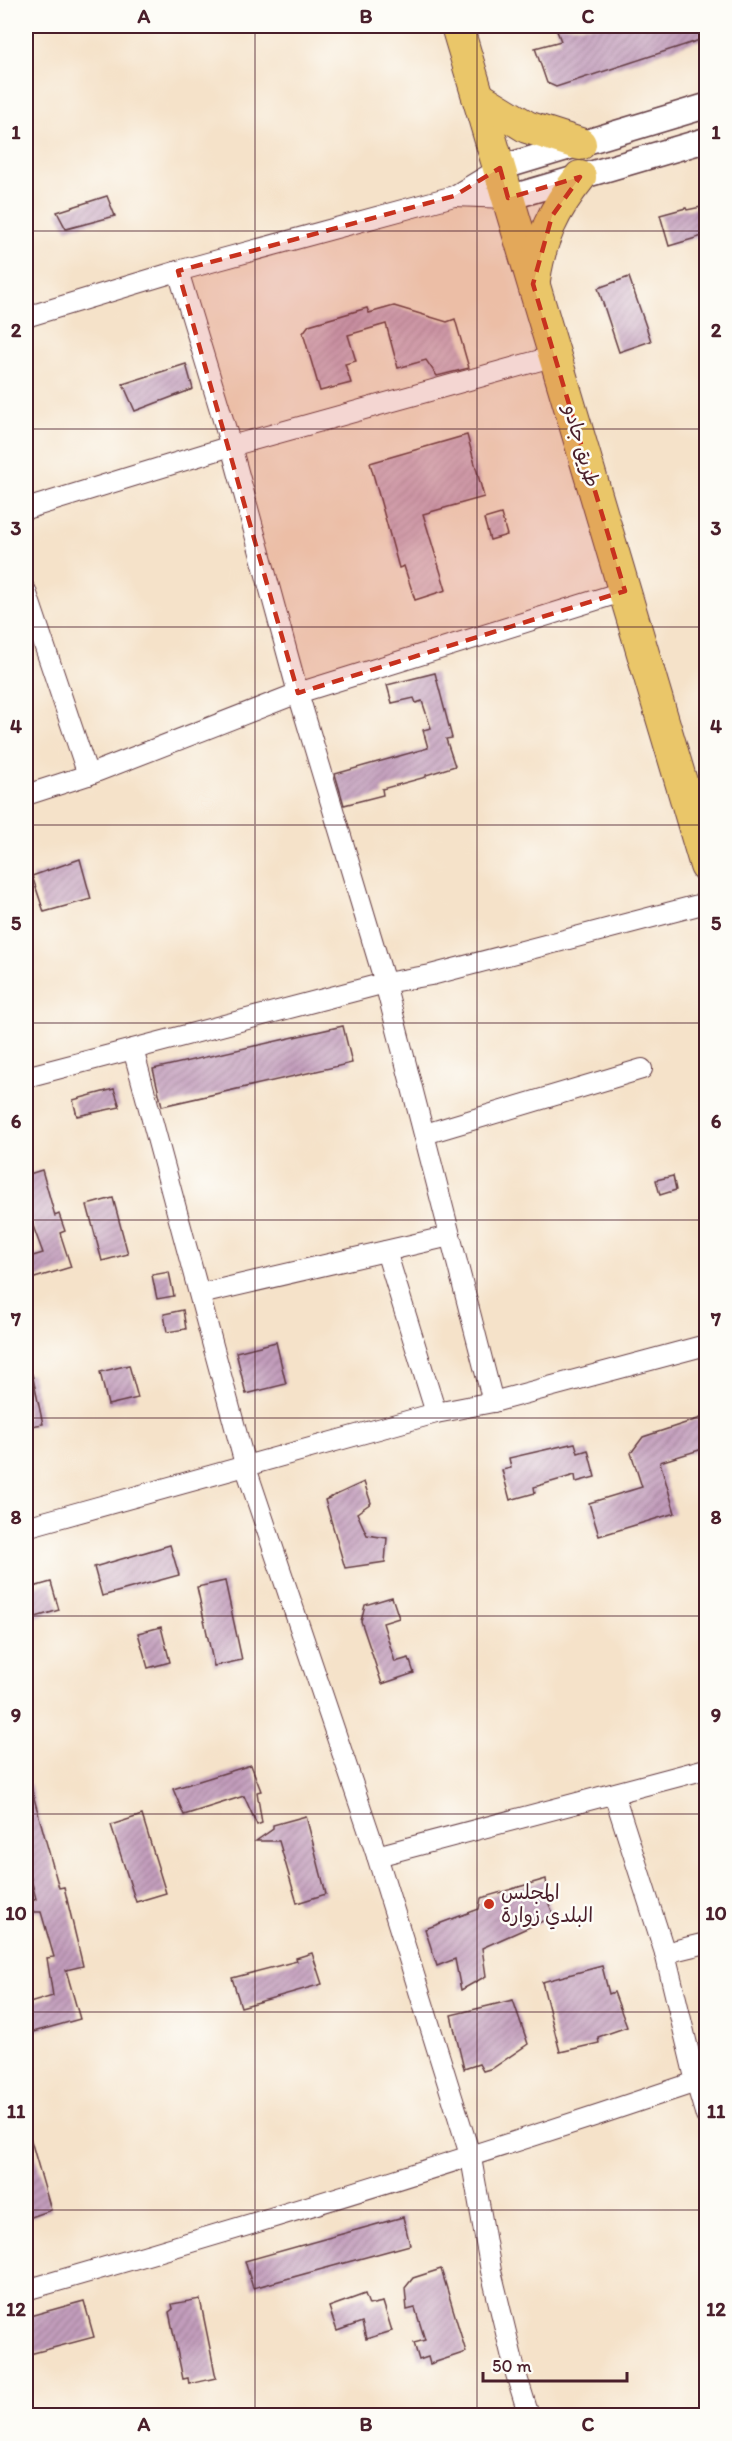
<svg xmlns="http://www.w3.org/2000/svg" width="732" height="2441" viewBox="0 0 732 2441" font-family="Itim,'Playpen Sans Arabic',sans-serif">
<defs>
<pattern id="building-hatch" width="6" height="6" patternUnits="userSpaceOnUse" patternTransform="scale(1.5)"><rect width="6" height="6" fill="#c29dbc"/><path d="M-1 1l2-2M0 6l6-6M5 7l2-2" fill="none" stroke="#a07f99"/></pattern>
</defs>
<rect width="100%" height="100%" fill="#fdfcf7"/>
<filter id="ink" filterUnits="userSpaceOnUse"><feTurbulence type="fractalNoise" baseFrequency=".0167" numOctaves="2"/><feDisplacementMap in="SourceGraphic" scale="12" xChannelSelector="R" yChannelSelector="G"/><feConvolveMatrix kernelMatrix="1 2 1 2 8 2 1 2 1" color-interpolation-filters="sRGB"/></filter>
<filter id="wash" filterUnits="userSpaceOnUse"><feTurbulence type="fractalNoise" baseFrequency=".008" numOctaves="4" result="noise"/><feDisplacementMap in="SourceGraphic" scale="24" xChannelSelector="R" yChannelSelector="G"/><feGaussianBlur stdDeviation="1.35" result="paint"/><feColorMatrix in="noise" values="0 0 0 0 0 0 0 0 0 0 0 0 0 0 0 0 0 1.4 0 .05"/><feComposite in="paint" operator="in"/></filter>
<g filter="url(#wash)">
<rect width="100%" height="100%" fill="#f5e2c9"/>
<g id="blocks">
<g fill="url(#building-hatch)">
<polygon points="555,26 706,26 706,38 556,87 547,83 535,48 561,41"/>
<polygon points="107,196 115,216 66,229 57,212"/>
<polygon points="706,206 706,235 669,246 660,215 686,208 687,210"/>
<polygon points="629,277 651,341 619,352 598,288"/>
<polygon points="394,306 447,322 455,319 469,368 437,376 426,360 398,368 386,324 348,335 356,361 345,364 351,383 320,391 303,333 309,325 367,308 369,313"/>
<polygon points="186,364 193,389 135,411 123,384"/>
<polygon points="467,435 484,497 423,514 446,590 415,600 404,566 399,568 370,463"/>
<polygon points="501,514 507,535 490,540 484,519"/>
<polygon points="435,673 452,738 446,739 455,766 426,775 426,777 382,789 383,795 344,805 335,774 428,748 423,730 431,728 422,701 416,703 414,698 392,703 387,685"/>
<polygon points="80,859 91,899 44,912 32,876"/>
<polygon points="343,1026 352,1063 162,1106 153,1069"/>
<polygon points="114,1089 120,1107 77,1116 73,1100"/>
<polygon points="42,1170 55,1216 59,1214 65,1231 60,1233 71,1267 28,1280 26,1258 43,1253 26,1207 26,1175"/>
<polygon points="673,1176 676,1190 660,1195 656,1180"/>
<polygon points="113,1198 128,1254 102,1261 87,1205"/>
<polygon points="169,1272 174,1296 157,1299 152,1275"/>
<polygon points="183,1310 186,1329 167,1332 164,1314"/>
<polygon points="276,1342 286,1384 246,1394 236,1352"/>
<polygon points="129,1365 138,1398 108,1405 100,1372"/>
<polygon points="32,1374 43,1424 26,1427 26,1375"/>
<polygon points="701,1418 706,1435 706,1448 660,1462 675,1513 599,1536 589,1503 642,1487 631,1453 643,1437"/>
<polygon points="575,1443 578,1453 588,1450 595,1477 576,1482 575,1475 534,1487 535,1493 510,1500 502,1470 511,1468 509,1458"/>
<polygon points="364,1482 371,1503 357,1513 367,1535 387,1538 385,1562 345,1568 325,1500"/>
<polygon points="170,1545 179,1575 102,1596 94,1567"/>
<polygon points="225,1581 242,1660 214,1666 197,1587"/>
<polygon points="51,1582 59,1610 26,1620 26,1589"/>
<polygon points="392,1597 399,1618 383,1623 395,1662 409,1658 414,1673 382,1684 361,1621 365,1605"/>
<polygon points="161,1627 170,1662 148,1668 138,1633"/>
<polygon points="251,1765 261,1791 257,1792 262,1823 257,1825 244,1796 184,1815 173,1789"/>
<polygon points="26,1784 30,1784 59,1888 64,1887 83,1966 66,1970 80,2019 26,2034 26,2004 53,1996 47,1958 54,1957 41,1912 26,1912 26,1904 36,1899 29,1871 26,1872"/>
<polygon points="142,1815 166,1893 136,1902 111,1825"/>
<polygon points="306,1816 326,1894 297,1903 279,1841 256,1841 273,1829 273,1825"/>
<polygon points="546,1879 549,1904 554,1916 482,1948 486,1976 461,1990 455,1959 437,1966 425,1929 479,1909 481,1898"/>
<polygon points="312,1953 322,1984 241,2007 232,1978 297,1961 296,1958"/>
<polygon points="602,1966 609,1994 614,1992 627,2027 598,2037 599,2043 560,2052 542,1982"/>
<polygon points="513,2000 528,2044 493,2068 483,2071 479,2064 464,2069 451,2015"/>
<polygon points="26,2137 30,2137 51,2210 26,2219"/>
<polygon points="403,2217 410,2245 253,2288 245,2261"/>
<polygon points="441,2269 466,2352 430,2364 428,2357 419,2360 414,2343 425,2340 415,2308 407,2310 405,2288 413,2278"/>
<polygon points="365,2294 369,2305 383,2302 392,2331 366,2339 362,2322 337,2331 329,2307"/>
<polygon points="200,2299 216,2378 189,2384 188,2378 183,2379 169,2312 173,2309 172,2304"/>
<polygon points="84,2301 94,2337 26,2355 26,2317"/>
</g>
</g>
</g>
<g filter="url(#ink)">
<use href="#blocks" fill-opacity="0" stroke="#643c43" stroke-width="1.5"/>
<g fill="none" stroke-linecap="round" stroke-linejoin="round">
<g stroke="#643c43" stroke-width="22">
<g id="minor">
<polyline points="454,196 508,198"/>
<polyline points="178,271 231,446 298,693 385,983 493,1402"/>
<polyline points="26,317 178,271 454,196 500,168"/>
<polyline points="26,509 231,446 555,356"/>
<polyline points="26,591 88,775"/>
<polyline points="26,795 88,775 298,693 625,591"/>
<polyline points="133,1049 246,1468 377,1856 706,1769"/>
<polyline points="26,1077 385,983 431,975 706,903"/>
<polyline points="425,1134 642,1069"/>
<polyline points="386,1251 436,1413"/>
<polyline points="200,1294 450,1236"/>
<polyline points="26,1527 436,1413 493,1402 706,1345"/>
<polyline points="614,1794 665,1953"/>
<polyline points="377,1856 471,2158 491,2271 516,2374 529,2416"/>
<polyline points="696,2082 706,2116"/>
<path d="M26 2290C251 2226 474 2157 696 2082L665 1953 706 1943"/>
</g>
</g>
<g stroke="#643c43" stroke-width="27">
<g id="tertiary">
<polyline points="500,168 706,106"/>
<polyline points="508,198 706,140"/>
</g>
</g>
<g stroke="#643c43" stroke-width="34">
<g id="trunk">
<polyline points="457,26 706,866"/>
<polyline points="478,97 527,127 580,144"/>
<path d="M534 280C540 239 554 209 580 177"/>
</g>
</g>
<use href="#minor" stroke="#fff" stroke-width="20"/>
<use href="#tertiary" stroke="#fff" stroke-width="24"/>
<use href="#trunk" stroke="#eac669" stroke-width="32"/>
</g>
</g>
<path fill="#c8321e" fill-opacity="0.2" stroke="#c8321e" stroke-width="4.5" stroke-dasharray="12 8" stroke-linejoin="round" d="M500 168 508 198 580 177 552 216 533 284 625 591 298 693 178 271 454 196Z"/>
<path fill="none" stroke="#4a1f2b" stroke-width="1.5" stroke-opacity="0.55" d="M255 26V2416M477 26V2416M26 231H706M26 429H706M26 627H706M26 825H706M26 1023H706M26 1220H706M26 1418H706M26 1616H706M26 1814H706M26 2012H706M26 2210H706"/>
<circle fill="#c8321e" stroke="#fdfcf7" stroke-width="2" cx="489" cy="1904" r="6"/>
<g text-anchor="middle" stroke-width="5" stroke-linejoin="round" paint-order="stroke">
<g font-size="20" fill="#4a1f2b" stroke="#fdfcf7">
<text transform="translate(582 446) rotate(74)" y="7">طريق جادو</text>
</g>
<g font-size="20" fill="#4a1f2b" stroke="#fdfcf7" text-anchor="start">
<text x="501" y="1899">المجلس<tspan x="501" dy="23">البلدي زوارة</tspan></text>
</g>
</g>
<rect width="732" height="2441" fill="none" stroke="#fdfcf7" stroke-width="66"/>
<path d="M483 2372v9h144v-9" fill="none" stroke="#4a1f2b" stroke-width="3"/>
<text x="492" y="2372" font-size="18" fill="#4a1f2b" stroke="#fdfcf7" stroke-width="4.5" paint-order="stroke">50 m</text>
<rect x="33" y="33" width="666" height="2375" fill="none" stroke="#4a1f2b" stroke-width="2"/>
<g font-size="20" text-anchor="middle" font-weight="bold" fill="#4a1f2b">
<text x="144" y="23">A</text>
<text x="366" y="23">B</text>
<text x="588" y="23">C</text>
<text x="16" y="139">1</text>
<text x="716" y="139">1</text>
<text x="16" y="337">2</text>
<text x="716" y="337">2</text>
<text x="16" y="535">3</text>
<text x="716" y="535">3</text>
<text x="16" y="733">4</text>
<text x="716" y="733">4</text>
<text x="16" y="930">5</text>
<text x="716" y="930">5</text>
<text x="16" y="1128">6</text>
<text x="716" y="1128">6</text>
<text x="16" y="1326">7</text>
<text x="716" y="1326">7</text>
<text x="16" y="1524">8</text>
<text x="716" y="1524">8</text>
<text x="16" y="1722">9</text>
<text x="716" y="1722">9</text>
<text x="16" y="1920">10</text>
<text x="716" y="1920">10</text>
<text x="16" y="2118">11</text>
<text x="716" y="2118">11</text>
<text x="16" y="2316">12</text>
<text x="716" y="2316">12</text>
<text x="144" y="2431">A</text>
<text x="366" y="2431">B</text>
<text x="588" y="2431">C</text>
</g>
</svg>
